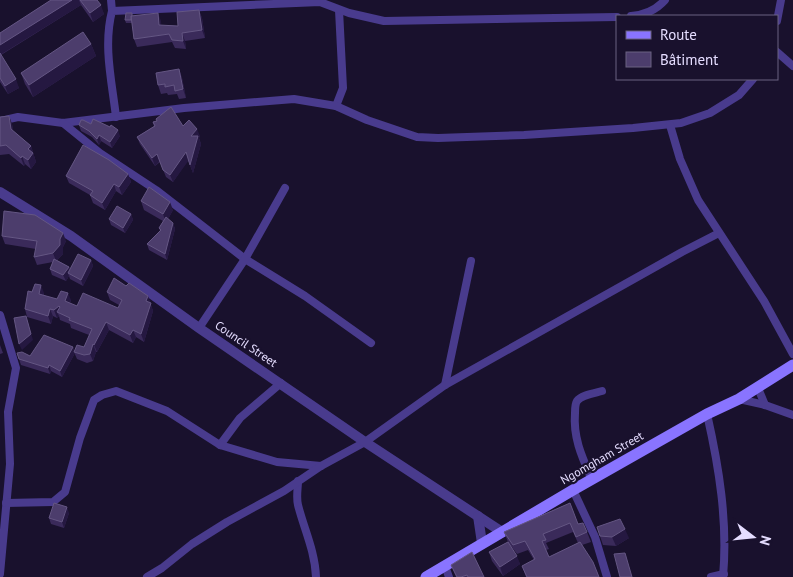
<svg xmlns="http://www.w3.org/2000/svg" width="793" height="577" viewBox="0 0 793 577" font-family="'PT Sans',sans-serif">
<rect width="100%" height="100%" fill="#19112d"/>
<g fill="none" stroke-linecap="round" stroke-linejoin="round">
<g stroke="#493b8d" stroke-width="8">
<polyline points="111,0 112,11"/>
<path d="M631 16C645 15 656 10 665 0"/>
<polyline points="777,21 781,0"/>
<polyline points="777,52 793,66"/>
<polyline points="336,106 343,88 339,10"/>
<path d="M116 117C112 82 103 46 112 11L320 2 349 13 384 21 617 17"/>
<polyline points="0,121 18,117 63,123 184,108 294,99 336,106 367,120 417,137 438,138 524,135 633,128 681,123 710,113 739,95 753,79"/>
<polyline points="63,123 100,153 156,190 245,259 305,296 371,343"/>
<polyline points="670,125 680,159 698,200 764,301 793,354"/>
<polyline points="0,315 16,368 8,412 10,464 0,574"/>
<polyline points="199,328 245,259 285,188"/>
<polyline points="445,385 471,261"/>
<polyline points="758,388 765,405"/>
<polyline points="739,399 765,405 793,415"/>
<path d="M707 414C719 467 728 522 723 577"/>
<polyline points="220,445 240,418 281,383"/>
<path d="M592 480C582 457 573 438 575 413 575 409 575 404 577 401 581 395 595 393 602 391"/>
<path d="M298 481C298 488 296 497 298 505 304 529 315 551 316 577"/>
<polyline points="573,490 595,537 607,577"/>
<polyline points="6,503 53,502 65,492 80,438 94,400 102,395 116,391 167,411 220,445 277,462 321,466"/>
<polyline points="445,566 449,577"/>
<polyline points="147,577 162,568 192,544 227,522 284,491 321,466 365,442 445,385 682,252 719,233"/>
<polyline points="711,577 724,574"/>
</g>
<g stroke="#493b8d" stroke-width="10">
<polyline points="0,192 71,236 199,328 365,442 502,532"/>
<polyline points="478,516 482,543"/>
</g>
<polyline stroke="#8974ff" stroke-width="11" points="426,577 573,490 707,414 739,399 793,365"/>
</g>
<g fill="#3a2a5a" fill-rule="evenodd">
<polygon points="51,0 97,0 104,14 93,22 81,5 1,55 19,88 8,94 0,82 0,33"/>
<polygon points="199,10 202,18 205,38 185,41 186,49 175,48 172,42 137,47 134,39 132,23 126,23 125,20 133,16 158,13 161,25 178,26"/>
<polygon points="91,44 96,56 33,97 25,84 21,73"/>
<polygon points="179,69 182,78 186,98 179,99 177,94 168,95 167,93 161,94 158,85"/>
<polygon points="9,116 12,124 13,131 31,146 36,162 31,169 25,164 24,166 9,154 0,155 0,117"/>
<polygon points="156,119 183,126 200,136 199,138 201,144 193,173 188,160 173,182 166,177 160,162 155,166 140,144 137,137 154,126 153,122 157,121"/>
<polygon points="79,125 120,136 112,148 101,141 99,145 92,137 81,131"/>
<polygon points="128,174 131,182 122,195 116,191 105,210 93,203 90,195 69,183 66,176"/>
<polygon points="141,201 173,210 168,219 173,223 175,229 167,260 149,250 147,244 160,231 159,228 163,221 144,210"/>
<polygon points="131,214 133,220 125,233 111,225 109,219"/>
<polygon points="2,236 66,241 63,247 63,254 57,260 69,267 70,269 91,260 93,266 83,286 70,279 69,276 66,281 52,275 50,269 53,262 37,265 34,257 36,249 5,244"/>
<polygon points="126,286 148,296 153,311 144,342 136,337 133,343 109,330 97,352 96,352 93,361 87,363 77,359 74,352 84,347 89,335 71,328 70,324 60,320 59,316 57,318 53,316 51,324 27,317 25,309 32,292 44,293 44,296 57,299 71,300 70,303 77,306 118,308 119,305 110,300 107,292"/>
<polygon points="0,345 3,353 0,354"/>
<polygon points="73,347 75,353 62,377 51,371 50,374 21,365 17,353 30,356"/>
<path d="M570 503 578 524 587 532 591 542 582 545 599 577H526L522 566 534 560 528 550 517 554 511 546 520 564 503 576 492 561 489 552 508 542 504 532ZM573 532 578 543 549 557 546 550 549 549 546 543Z"/>
<polygon points="69,513 64,528 51,524 49,518"/>
<polygon points="600,536 629,538 616,546 603,545"/>
<polygon points="451,565 484,577 456,577"/>
</g>
<g fill="#251841">
<polygon points="72,0 79,0 81,5 0,55 0,45"/>
<polygon points="101,5 104,14 93,22 90,13"/>
<polygon points="199,10 202,18 205,38 202,30"/>
<polygon points="158,13 161,21 162,33 159,25"/>
<polygon points="182,33 185,41 186,49 183,41"/>
<polygon points="91,44 96,56 33,97 29,85"/>
<polygon points="179,69 182,78 186,98 183,89"/>
<polygon points="16,79 19,88 8,94 5,86"/>
<polygon points="9,116 12,124 14,138 11,129"/>
<polygon points="197,129 200,136 199,138 201,144 193,173 190,165 191,136"/>
<polygon points="118,130 120,136 112,148 110,142"/>
<polygon points="99,135 101,141 99,145 97,139"/>
<polygon points="31,146 36,162 31,169 28,160 28,149"/>
<polygon points="186,152 189,160 173,182 170,175"/>
<polygon points="157,154 160,161 155,166 152,158"/>
<polygon points="22,156 25,164 24,166 21,158"/>
<polygon points="128,174 131,182 122,195 119,187"/>
<polygon points="114,184 116,191 105,210 102,203"/>
<polygon points="170,202 173,210 166,223 163,214"/>
<polygon points="131,214 133,220 125,233 123,228"/>
<polygon points="173,223 175,229 167,260 165,254"/>
<polygon points="63,233 66,241 63,247 63,254 56,261 53,253"/>
<polygon points="91,260 93,266 83,286 81,280"/>
<polygon points="69,267 71,273 68,273 69,276 66,281 63,275"/>
<polygon points="41,285 44,293 42,302 39,294"/>
<polygon points="68,293 71,300 68,308 65,301"/>
<polygon points="148,296 153,311 144,342 141,334 146,301"/>
<polygon points="59,306 61,314 57,312 59,316 57,318 54,310"/>
<polygon points="50,309 53,316 51,324 48,316"/>
<polygon points="26,316 33,340 22,350 19,344"/>
<polygon points="106,322 109,330 97,352 94,345"/>
<polygon points="133,330 136,337 133,343 130,335"/>
<polygon points="93,344 96,352 93,361 90,354"/>
<polygon points="73,347 75,353 62,377 60,371"/>
<polygon points="49,365 51,371 50,374 48,368"/>
<polygon points="67,507 69,513 64,528 62,522"/>
<polygon points="625,529 629,538 616,546 612,537"/>
<polygon points="517,556 520,564 503,576 500,567"/>
</g>
<g fill="#4c3d6c" stroke="#645683">
<polygon points="51,0 72,0 0,45 0,33"/>
<polygon points="80,0 97,0 101,5 90,13"/>
<polygon points="199,10 202,30 182,33 183,41 172,40 169,34 134,39 131,16 158,13 159,25 178,26 177,12"/>
<polygon points="126,13 132,13 132,16 131,16 131,20 125,20"/>
<polygon points="83,32 91,44 29,85 21,73"/>
<polygon points="0,53 16,79 5,86 0,78"/>
<polygon points="179,69 183,89 175,91 174,85 165,87 165,84 158,85 156,73"/>
<polygon points="171,107 183,126 189,120 197,129 191,136 198,136 190,165 186,152 170,175 163,170 157,154 152,158 137,137 155,126 153,122 157,121 156,119"/>
<polygon points="9,116 11,129 31,146 28,149 33,153 28,160 22,156 21,158 6,145 0,146 0,117"/>
<polygon points="93,119 110,127 111,125 118,130 110,142 99,135 97,139 89,131 79,125 81,120 83,120 91,124"/>
<polygon points="83,145 109,160 128,174 119,187 114,184 102,203 90,195 93,191 66,176"/>
<polygon points="149,187 170,202 163,214 141,201"/>
<polygon points="117,206 131,214 123,228 109,219"/>
<polygon points="4,211 35,215 63,233 60,239 60,245 53,253 34,257 37,241 2,236"/>
<polygon points="166,217 173,223 165,254 147,244 161,230 159,228"/>
<polygon points="78,254 91,260 81,280 68,273"/>
<polygon points="54,259 69,267 63,275 50,269"/>
<polygon points="114,278 126,286 129,283 148,296 146,301 151,303 141,334 133,330 130,335 106,322 94,345 93,344 90,354 84,355 74,352 77,345 84,347 92,329 69,320 70,318 57,312 60,307 59,306 54,310 50,309 48,316 25,309 28,291 32,292 35,284 41,285 39,294 57,299 61,291 68,293 65,301 77,306 83,293 118,308 122,300 107,292"/>
<polygon points="26,316 31,334 19,344 14,318"/>
<polygon points="44,335 73,347 60,371 49,365 48,368 19,359 17,353 22,352 30,356"/>
<polygon points="54,503 67,507 62,522 49,518"/>
<polygon points="570,503 578,524 583,523 587,532 576,537 570,523 543,534 546,540 542,541 549,557 580,542 593,562 599,577 527,577 522,566 535,559 525,541 513,545 504,532"/>
<polygon points="620,519 625,529 612,537 600,536 597,527"/>
<polygon points="508,542 517,556 500,567 489,552"/>
<polygon points="472,552 484,577 468,577 467,575 461,577 457,577 451,565"/>
<polygon points="625,553 632,577 620,577 614,554"/>
</g>
<g text-anchor="middle" stroke-width="4.5" stroke-linejoin="round" paint-order="stroke">
<g font-size="12" fill="#e5ddff" stroke="#19112d">
<text transform="translate(246 344) rotate(34)" y="4">Council Street</text>
<text transform="translate(602 458) rotate(-30)" y="4">Ngomgham Street</text>
</g>
</g>
<rect x="616" y="15" width="162" height="65" fill="#19112d" stroke="#6b6381"/>
<rect x="626" y="31" width="25" height="8" fill="#8974ff" stroke="#6b6381"/>
<text x="660" y="40" font-size="15" fill="#e5ddff">Route</text>
<rect x="626" y="52" width="25" height="15" fill="#4c3d6c" stroke="#6b6381"/>
<text x="660" y="65" font-size="15" fill="#e5ddff">Bâtiment</text>
<g transform="translate(753 537) rotate(106)" stroke="#19112d" stroke-width="4" paint-order="stroke">
<path d="M0-4L9 19L0 12L-9 19Z" fill="#e5ddff"/>
<text y="-8" font-size="14" font-weight="bold" text-anchor="middle" fill="#e5ddff">N</text>
</g>
</svg>
